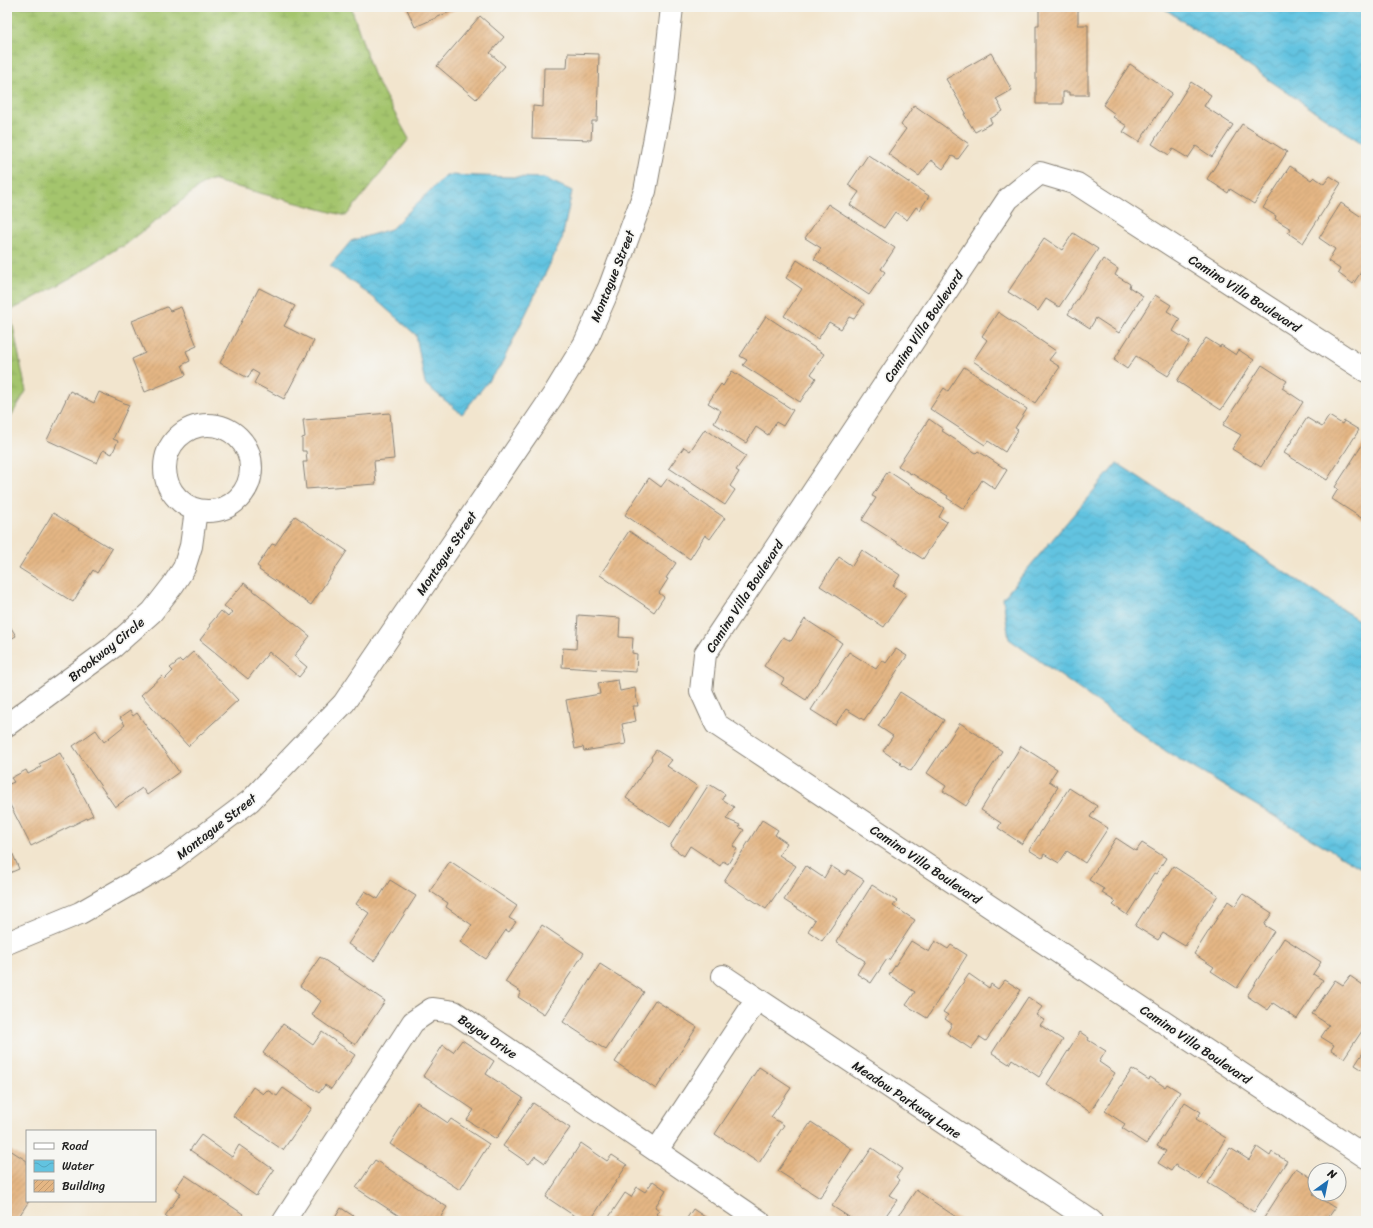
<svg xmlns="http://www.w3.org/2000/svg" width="1373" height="1228" viewBox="0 0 1373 1228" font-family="Sriracha,sans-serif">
<defs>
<pattern id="wetland-marsh" width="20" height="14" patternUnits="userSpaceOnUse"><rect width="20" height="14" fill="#a4c56d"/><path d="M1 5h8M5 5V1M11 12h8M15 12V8" fill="none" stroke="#8da95e"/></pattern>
<pattern id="water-waves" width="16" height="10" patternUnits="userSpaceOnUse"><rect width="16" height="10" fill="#62c3e0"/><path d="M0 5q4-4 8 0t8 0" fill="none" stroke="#54a7c0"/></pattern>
<pattern id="building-hatch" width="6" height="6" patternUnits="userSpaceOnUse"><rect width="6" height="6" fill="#e4b684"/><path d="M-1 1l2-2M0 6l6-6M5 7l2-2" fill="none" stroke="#c39c71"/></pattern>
</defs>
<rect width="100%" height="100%" fill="#f6f6f2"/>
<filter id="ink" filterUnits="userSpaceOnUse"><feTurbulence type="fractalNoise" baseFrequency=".025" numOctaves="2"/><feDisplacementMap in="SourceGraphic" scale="8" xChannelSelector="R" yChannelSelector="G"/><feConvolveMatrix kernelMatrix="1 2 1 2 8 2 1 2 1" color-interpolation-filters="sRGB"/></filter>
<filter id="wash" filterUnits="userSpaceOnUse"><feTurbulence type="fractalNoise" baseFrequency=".012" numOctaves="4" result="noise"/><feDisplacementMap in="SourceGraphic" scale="16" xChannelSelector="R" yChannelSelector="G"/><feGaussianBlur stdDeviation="0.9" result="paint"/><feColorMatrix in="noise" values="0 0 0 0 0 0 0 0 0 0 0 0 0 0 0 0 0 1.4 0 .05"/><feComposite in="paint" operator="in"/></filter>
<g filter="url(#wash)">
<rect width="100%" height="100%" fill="#f2e5ce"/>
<polygon fill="url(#wetland-marsh)" stroke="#607044" points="7,7 351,7 373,74 409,139 346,216 211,180 204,183 124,246 119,247 74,276 10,311 26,391 7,423"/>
<g fill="url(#water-waves)" stroke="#3f707e">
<polygon points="1162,7 1366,7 1366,146"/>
<polygon points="446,175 544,178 572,191 562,239 501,365 462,414 425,384 416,335 374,298 330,266 351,241 391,229"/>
<polygon points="1117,463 1366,625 1366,871 1167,752 1009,639 1003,598"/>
</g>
<g id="blocks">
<g fill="url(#building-hatch)">
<polygon points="406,7 461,7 415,27"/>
<polygon points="1039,9 1078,10 1078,25 1088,25 1088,95 1069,95 1069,92 1063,92 1063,104 1036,104 1036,25 1039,25"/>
<polygon points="480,16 504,37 490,53 505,66 476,99 437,66"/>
<polygon points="568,53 599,54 597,121 592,121 591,140 532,138 533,106 543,107 544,68 567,68"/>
<polygon points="991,53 1012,90 996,99 1003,111 990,119 992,123 975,132 964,114 966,113 946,79"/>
<polygon points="1130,64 1172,93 1139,142 1123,132 1127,126 1113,117 1115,114 1103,105"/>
<polygon points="1191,82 1211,95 1204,106 1233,125 1212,157 1196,146 1188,158 1173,149 1169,155 1152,144"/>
<polygon points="914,105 969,144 958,159 952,156 943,169 931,160 919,176 888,154 906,129 901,125"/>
<polygon points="1242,124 1287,152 1254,204 1230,189 1228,193 1207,179"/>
<polygon points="868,155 929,196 920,210 916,207 907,220 895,212 884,228 850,205 859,192 848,185"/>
<polygon points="1290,166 1311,180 1314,177 1324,184 1330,176 1341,183 1303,243 1288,233 1291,229 1275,219 1276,216 1263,208"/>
<polygon points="1341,203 1366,220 1366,265 1353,284 1338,273 1340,269 1328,261 1335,249 1319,238"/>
<polygon points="828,204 895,248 881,269 885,272 869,295 814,259 821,248 805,238"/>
<polygon points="1073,233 1098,249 1059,307 1046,299 1038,311 1008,292 1044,238 1062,250"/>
<polygon points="1103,259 1118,269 1115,275 1130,284 1129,287 1143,296 1119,333 1096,318 1090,328 1068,314"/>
<polygon points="797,260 864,304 854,319 849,317 841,329 829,322 818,339 784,316 802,289 786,278"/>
<polygon points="259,288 295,306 284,326 314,341 284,399 254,383 259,374 252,370 248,378 220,363"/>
<polygon points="1155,295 1171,305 1167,311 1180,319 1173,331 1190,342 1168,376 1136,356 1127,369 1114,360"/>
<polygon points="167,307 170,311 181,307 197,346 186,351 190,361 182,365 186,375 145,392 132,359 145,353 132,321"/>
<polygon points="998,312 1056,351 1049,360 1060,367 1035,403 973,361 987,340 982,336"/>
<polygon points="766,316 824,354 811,374 816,378 800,402 743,365 747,360 740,356"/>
<polygon points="1206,338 1220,347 1221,345 1236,355 1239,350 1254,360 1221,410 1177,381"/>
<polygon points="1262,365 1287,381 1282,388 1303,402 1261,467 1232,449 1241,435 1223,425"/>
<polygon points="964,367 1027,409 1015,428 1018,430 1005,452 988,441 985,445 930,409 944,388 948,391"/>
<polygon points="732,371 793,410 783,426 776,422 768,435 756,427 746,443 714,423 721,411 708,403 721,384 723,386"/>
<polygon points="70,391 94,403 99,392 129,405 113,439 118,441 112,454 103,450 97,463 47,440"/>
<polygon points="390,413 394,459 374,461 376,484 306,489 303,462 307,462 306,451 302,451 302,438 305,437 303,420"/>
<polygon points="1329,416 1342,424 1344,421 1359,430 1327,480 1284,453 1307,418 1322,427"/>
<polygon points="929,419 943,429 942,431 976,453 978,451 1007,470 995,489 982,480 964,509 947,498 948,496 911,473 911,474 898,466"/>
<polygon points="705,429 746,456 736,470 739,472 730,486 735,490 725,505 669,468 684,447 690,451"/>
<polygon points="1366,439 1366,521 1332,499 1338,489 1335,487"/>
<polygon points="888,471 944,508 939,517 947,522 923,559 862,520 876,498 872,496"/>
<polygon points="649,478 661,487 667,479 725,518 710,539 705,535 690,559 625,515"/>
<polygon points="53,513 112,549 97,573 93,570 73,602 19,568"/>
<polygon points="295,516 347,551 311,605 259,570 260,568 257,566 272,544 275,545"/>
<polygon points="629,531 676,563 666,578 668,579 659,593 664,597 654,612 600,575"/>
<polygon points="862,550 900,575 893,586 906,594 884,627 820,586 839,557 852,566"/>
<polygon points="244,583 310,636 294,656 307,667 299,677 269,652 248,679 200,640 211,626 209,625 221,611 228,617 232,612 224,606"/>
<polygon points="578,615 620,618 619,637 633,638 632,653 637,654 636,672 562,667 563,648 576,649"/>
<polygon points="805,619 842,643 806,700 781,684 784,679 764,666 783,637 791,641"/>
<polygon points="7,621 16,636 7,641"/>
<polygon points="896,649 907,656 864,720 846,709 835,725 811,710 849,652 876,669 882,660 886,663"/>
<polygon points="193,652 238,700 188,746 141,695 162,676 165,679 173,671 170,668 180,660 182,662"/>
<polygon points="618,680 620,691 635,688 638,706 633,706 636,721 622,724 626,744 584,751 583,747 575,749 566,700 600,694 598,683"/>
<polygon points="900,692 944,720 911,771 900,764 901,763 883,751 893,736 878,726"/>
<polygon points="130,711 133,716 137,713 179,772 147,795 142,788 115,807 73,746 96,730 104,742 125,725 120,718"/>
<polygon points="960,723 1002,751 966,806 943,791 946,786 927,773"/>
<polygon points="1021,746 1057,769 1049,781 1058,787 1022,844 998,828 1001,823 981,810"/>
<polygon points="656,750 672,760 667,766 697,786 670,827 626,798 652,759 651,757"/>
<polygon points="60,753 93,815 31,846 7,799 7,785 14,782 11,778 26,770 28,774 41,767 39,764"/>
<polygon points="709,784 725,794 722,799 734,807 726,819 740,825 739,827 744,830 733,846 737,849 728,864 723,861 720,866 690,846 684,856 670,846"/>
<polygon points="1069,788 1097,806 1090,817 1108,828 1085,863 1067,851 1059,863 1044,854 1042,858 1029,850"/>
<polygon points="762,820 778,830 775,835 787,843 779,855 796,866 766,909 724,881"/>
<polygon points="1116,838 1136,851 1142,843 1166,858 1156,874 1154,873 1127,915 1113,905 1116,902 1102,893 1104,889 1089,880"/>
<polygon points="7,840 19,869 7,874"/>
<polygon points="450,861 517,906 509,918 516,922 509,932 506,930 486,959 460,942 472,925 446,907 448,903 430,891"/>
<polygon points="806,866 824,878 831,866 845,875 848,870 864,880 822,941 808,931 815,920 784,900"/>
<polygon points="1173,866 1218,895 1185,946 1163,933 1158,940 1135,926"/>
<polygon points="390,880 416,896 374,961 348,944 369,913 356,904 365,891 378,899"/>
<polygon points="872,885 897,901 893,906 915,920 889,960 887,959 871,983 857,974 865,961 836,942"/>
<polygon points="1243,894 1272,913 1264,925 1274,931 1237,988 1211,971 1214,967 1194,954 1228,901 1235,906"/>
<polygon points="542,925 584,953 544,1014 518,997 521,992 505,982"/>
<polygon points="1284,938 1321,962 1313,974 1323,980 1297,1019 1273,1003 1268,1010 1247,996"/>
<polygon points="911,941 929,952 935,941 948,949 951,945 967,955 927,1018 906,1005 915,992 889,975"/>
<polygon points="320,957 385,1001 355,1045 312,1015 321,1001 300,986"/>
<polygon points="600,964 644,992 606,1050 563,1022"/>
<polygon points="969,974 989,988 991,984 998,989 1005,980 1021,990 986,1041 980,1037 971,1049 947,1033 952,1024 945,1019 948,1015 943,1012"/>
<polygon points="1350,976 1366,987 1366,1025 1344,1058 1331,1050 1334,1045 1321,1037 1329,1025 1312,1014 1335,980 1343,985"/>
<polygon points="1028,997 1042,1007 1036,1015 1044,1020 1040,1025 1063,1040 1039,1077 1012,1059 1009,1064 992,1053"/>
<polygon points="655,1000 697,1027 656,1089 615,1062"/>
<polygon points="283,1024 313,1045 322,1032 355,1055 331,1089 325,1085 319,1093 263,1053"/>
<polygon points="1080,1032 1089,1038 1088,1040 1106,1051 1099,1062 1115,1073 1090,1112 1047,1084"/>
<polygon points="462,1040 494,1061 486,1074 523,1098 496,1139 467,1120 474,1110 423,1076 443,1045 453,1052"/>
<polygon points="1366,1048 1366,1072 1355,1065"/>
<polygon points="759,1067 791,1088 771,1117 784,1125 759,1163 715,1134"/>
<polygon points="1132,1069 1149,1080 1150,1077 1165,1087 1167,1084 1180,1092 1146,1144 1122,1128 1125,1124 1105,1111"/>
<polygon points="253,1087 263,1094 267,1090 277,1096 283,1088 312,1108 283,1150 233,1116"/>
<polygon points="417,1102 448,1123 451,1119 489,1144 460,1190 390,1144"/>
<polygon points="1185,1102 1201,1112 1196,1119 1226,1138 1200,1180 1175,1165 1171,1171 1158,1163 1166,1151 1157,1146"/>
<polygon points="533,1103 570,1128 545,1163 535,1156 529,1164 503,1146"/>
<polygon points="811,1122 852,1149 820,1198 778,1171"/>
<polygon points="201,1135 232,1157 239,1145 274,1170 256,1196 190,1150"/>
<polygon points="581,1143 607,1161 612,1155 627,1165 590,1221 582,1221 546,1197"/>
<polygon points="1257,1147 1270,1156 1272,1152 1287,1161 1254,1212 1208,1183 1230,1148 1249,1160"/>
<polygon points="7,1148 27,1161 27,1201 29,1201 16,1221 7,1221"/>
<polygon points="872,1148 902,1169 896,1177 900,1180 889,1195 897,1200 882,1221 855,1221 832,1206"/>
<polygon points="375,1160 447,1207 438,1221 407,1221 356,1188"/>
<polygon points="1296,1168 1315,1180 1315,1191 1313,1194 1335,1208 1326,1221 1262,1221"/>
<polygon points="185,1175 243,1214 238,1221 171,1221 165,1216 181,1193 175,1189"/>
<polygon points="653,1181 666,1190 655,1207 659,1210 656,1214 666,1221 607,1220 625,1193 631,1197 637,1187 645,1192"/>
<polygon points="916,1190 962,1221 895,1221"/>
<polygon points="341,1208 361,1221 333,1221"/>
<polygon points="693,1209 711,1221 685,1221"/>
</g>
</g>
</g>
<g filter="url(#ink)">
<use href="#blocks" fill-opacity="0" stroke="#878075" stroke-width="1"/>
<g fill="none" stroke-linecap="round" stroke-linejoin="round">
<g stroke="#878075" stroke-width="24">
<g id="minor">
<polyline points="1366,371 1077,184 1040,173 1008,199 705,654 701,691 716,724 1366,1157"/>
<circle cx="208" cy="468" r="43"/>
<polyline points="7,725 113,647 152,612 173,585 184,568 191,546 196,510"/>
<polyline points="7,943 80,913 169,862 250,801 344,703 554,394 585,343 610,286 645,191 662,99 672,7"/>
<polyline points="723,976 1091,1221"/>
<polyline points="657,1150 757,999"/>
<polyline points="284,1221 413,1022 432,1009 454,1012 759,1221"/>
</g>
</g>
<use href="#minor" stroke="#fff" stroke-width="22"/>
</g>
</g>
<g text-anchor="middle" stroke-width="3.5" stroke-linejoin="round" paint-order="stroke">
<g font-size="13" fill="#1c1c1c" stroke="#f6f6f2">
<text transform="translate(612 276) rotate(-68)" y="5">Montague Street</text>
<text transform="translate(1245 293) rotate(33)" y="5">Camino Villa Boulevard</text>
<text transform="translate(923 326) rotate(-56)" y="5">Camino Villa Boulevard</text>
<text transform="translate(446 553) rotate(-56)" y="5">Montague Street</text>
<text transform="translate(744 596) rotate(-57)" y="5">Camino Villa Boulevard</text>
<text transform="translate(106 649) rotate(-39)" y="5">Brookway Circle</text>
<text transform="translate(216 826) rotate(-38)" y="5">Montague Street</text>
<text transform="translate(926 864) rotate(34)" y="5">Camino Villa Boulevard</text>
<text transform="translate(488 1036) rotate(34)" y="5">Bayou Drive</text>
<text transform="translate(1196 1044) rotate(34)" y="5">Camino Villa Boulevard</text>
<text transform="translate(907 1099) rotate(34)" y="5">Meadow Parkway Lane</text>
</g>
</g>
<rect width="1373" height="1228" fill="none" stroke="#f6f6f2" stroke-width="24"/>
<rect x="26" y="1130" width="130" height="72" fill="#f6f6f2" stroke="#9f9f9c"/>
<rect x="34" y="1143" width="20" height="6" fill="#ffffff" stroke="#9f9f9c"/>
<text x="62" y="1150" font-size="12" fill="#1c1c1c">Road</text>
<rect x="34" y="1160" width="20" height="12" fill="url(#water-waves)" stroke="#9f9f9c"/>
<text x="62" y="1170" font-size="12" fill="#1c1c1c">Water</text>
<rect x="34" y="1180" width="20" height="12" fill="url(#building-hatch)" stroke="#9f9f9c"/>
<text x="62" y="1190" font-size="12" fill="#1c1c1c">Building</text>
<g transform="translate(1327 1182) rotate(33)"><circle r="19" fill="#f6f6f2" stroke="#9f9f9c"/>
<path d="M0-3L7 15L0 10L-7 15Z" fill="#1f6fb2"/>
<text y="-6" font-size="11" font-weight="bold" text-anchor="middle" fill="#1c1c1c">N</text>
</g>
</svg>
